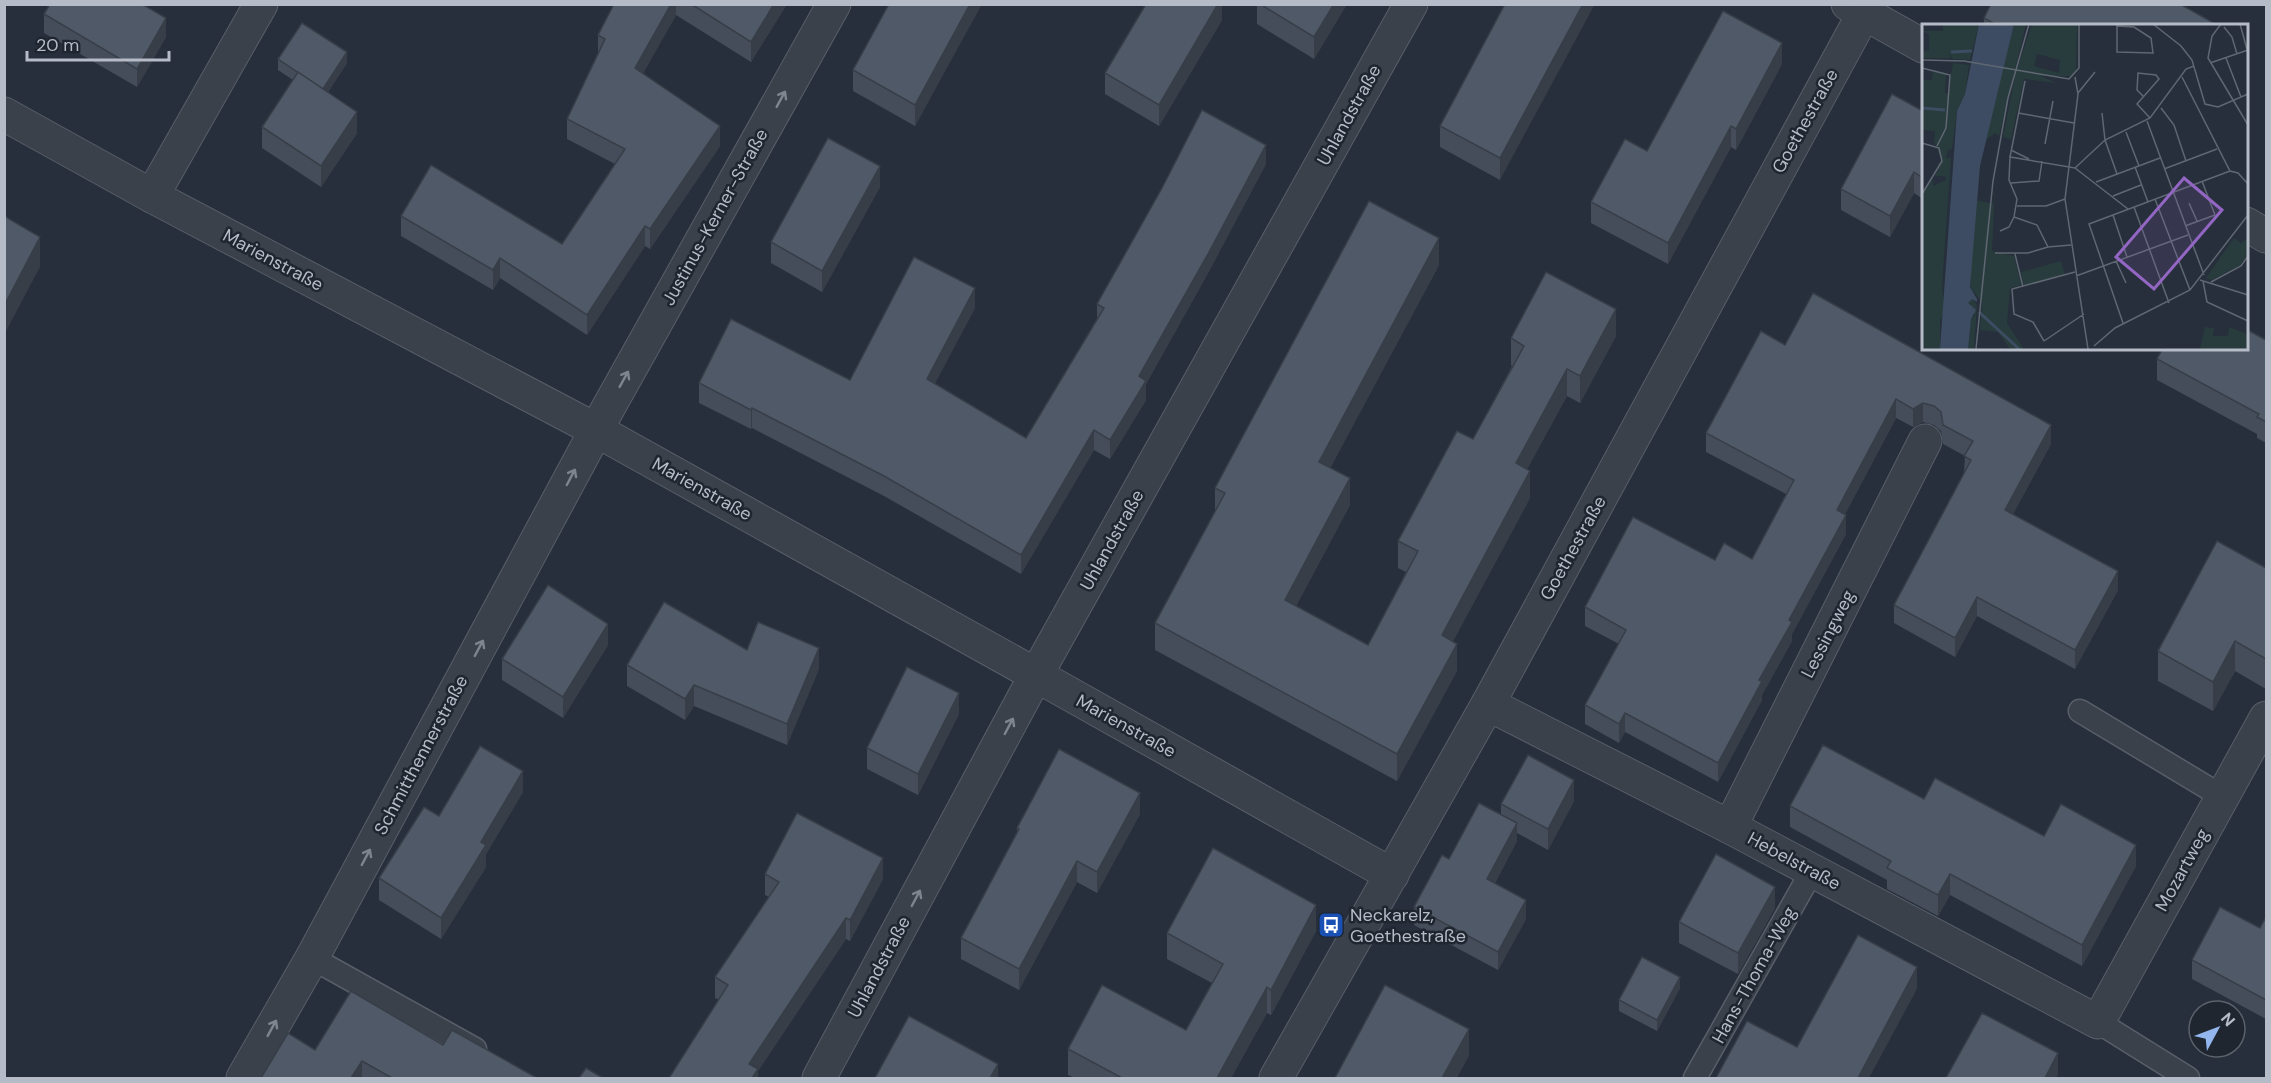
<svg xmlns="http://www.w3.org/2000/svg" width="2271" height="1083" viewBox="0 0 2271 1083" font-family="'DM Sans',sans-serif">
<rect width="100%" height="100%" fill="#262f3b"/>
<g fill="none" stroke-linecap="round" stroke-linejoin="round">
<g stroke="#585f69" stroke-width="25">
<g id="service">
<polyline points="2080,711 2223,797"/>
<polyline points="312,958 475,1049"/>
<polyline points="2098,1022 2188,1078"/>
<polyline points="1695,1078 1812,871"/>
</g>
</g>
<g stroke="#585f69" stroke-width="35">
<g id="minor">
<polyline points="1848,4 1923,46"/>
<polyline points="4,114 152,196 596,430 1036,675 1392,875"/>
<polyline points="152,196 261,4"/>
<polyline points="2246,224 2266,236"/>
<polyline points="1488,704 1730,827 2098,1022 2266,718"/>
<polyline points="1730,827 1925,441"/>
<polyline points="243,1078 312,958 607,410 834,4"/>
<polyline points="819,1078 1036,675 1411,4"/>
<polyline points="1276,1078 1488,704 1869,4"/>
</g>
</g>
<use href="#service" stroke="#3a414b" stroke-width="22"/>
<use href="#minor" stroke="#3a414b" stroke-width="33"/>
</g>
<g fill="#444d59">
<polygon points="614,4 787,4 751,62 676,15 643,73 720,146 650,249 645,246 587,335 500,278 493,290 401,236 401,216 562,244 615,164 567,139 567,119 598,55 598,35"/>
<polygon points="981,4 915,126 853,91 853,70"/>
<polygon points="1222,4 1222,20 1159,126 1105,94 1105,73"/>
<polygon points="1257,4 1347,4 1314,59 1257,24"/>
<polygon points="1505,4 1500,180 1440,147 1440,126"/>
<polygon points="44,14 166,37 137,87 44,33"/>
<polygon points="1984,18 2219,26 1984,26"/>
<polygon points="278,59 347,63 328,92 357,133 321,187 262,148 262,127 293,80 278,70"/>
<polygon points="1782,64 1736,150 1731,147 1668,264 1591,223 1591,202 1647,151"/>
<polygon points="1923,111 1923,199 1914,193 1890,237 1841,210 1841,189"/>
<polygon points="1266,164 1208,273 1146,384 1146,400 1110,459 1094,450 1021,574 884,496 752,428 751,429 699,403 699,383 850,380 975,308 934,384 1026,438 1097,319 1097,304"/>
<polygon points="880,187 822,292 771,263 771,242"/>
<polygon points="1439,265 1330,468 1350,505 1296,606 1368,645 1406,572 1398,568 1398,541 1473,439 1512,366 1511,365 1511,338 1616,336 1580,403 1567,396 1527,469 1530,498 1453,641 1457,671 1397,781 1155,650 1155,623 1215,511 1215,488"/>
<polygon points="2266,340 2266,443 2257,438 2257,434 2157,380 2157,359"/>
<polygon points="1785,345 2051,444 2013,514 2118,590 2075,669 1977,616 1955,657 1894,623 1894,605 1964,473 1965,456 1943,444 1941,431 1934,425 1923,422 1913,427 1896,418 1845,514 1846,534 1792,634 1792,641 1762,695 1762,700 1718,782 1625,732 1619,743 1585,724 1585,705 1619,644 1585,626 1585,607 1715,560 1752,559 1786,494 1706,452 1706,433"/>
<polygon points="2266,568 2266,689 2235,671 2213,711 2158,681 2158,651"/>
<polygon points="608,645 563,718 502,680 502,659"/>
<polygon points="747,650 819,669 787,745 694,706 685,720 627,686 627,665"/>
<polygon points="959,714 918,795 867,769 867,748"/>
<polygon points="523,792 486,854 486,867 441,939 379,900 379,878 439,816"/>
<polygon points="1924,799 2136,866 2082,966 1950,895 1938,916 1887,889 1887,880 1790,827 1790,806"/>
<polygon points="1574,801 1548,850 1517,833 1517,841 1495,883 1526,919 1498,970 1414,925 1414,907 1449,859 1501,814 1501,804"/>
<polygon points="1140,814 1097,893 1077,882 1019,990 961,959 961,938 1017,833 1017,828"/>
<polygon points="765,874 883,879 850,941 846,939 758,1071 758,1078 719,1000 715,998 715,977 769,897 765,895"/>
<polygon points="1775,908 1738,974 1679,943 1679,922"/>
<polygon points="2266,917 2266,1019 2192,979 2192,960 2260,928"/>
<polygon points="1316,931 1271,1015 1267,1013 1231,1078 1075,1078 1068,1075 1068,1049 1186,1030 1212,983 1167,959 1167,933"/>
<polygon points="1680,988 1657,1031 1619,1011 1619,1000"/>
<polygon points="443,1045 537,1078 261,1078 315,1050"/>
</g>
<g fill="#373e48">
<polygon points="671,4 676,4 676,15 635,88 635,68"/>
<polygon points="774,4 787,4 751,62 751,42"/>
<polygon points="970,4 981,4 981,6 915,126 915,105"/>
<polygon points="1218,4 1222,4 1222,20 1159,126 1159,105"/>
<polygon points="1334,4 1347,4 1314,59 1314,37"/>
<polygon points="1583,4 1595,4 1500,180 1500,158"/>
<polygon points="166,18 166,37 137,87 137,69"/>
<polygon points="1782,43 1782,64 1736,150 1736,129"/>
<polygon points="347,52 347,63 323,100 323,89"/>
<polygon points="357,112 357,133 321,187 321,166"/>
<polygon points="720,126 720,146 650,249 650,229"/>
<polygon points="1731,126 1731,147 1668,264 1668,243"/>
<polygon points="1266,145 1266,164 1208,273 1146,384 1146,400 1110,459 1110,440 1139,376"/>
<polygon points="880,166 880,187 822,292 822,271"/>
<polygon points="1914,172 1914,193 1890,237 1890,216"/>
<polygon points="645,226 645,246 587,335 587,315"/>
<polygon points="40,237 40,267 4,335 4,306"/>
<polygon points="1439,238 1439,265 1319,489 1319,462"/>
<polygon points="500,258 500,278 493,290 493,270"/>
<polygon points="975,288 975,308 927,399 927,379"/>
<polygon points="1616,309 1616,336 1580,403 1580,376"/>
<polygon points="1567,369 1567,396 1516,490 1516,463"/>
<polygon points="1896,399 1896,418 1837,529 1837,510"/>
<polygon points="1923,403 1923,422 1913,427 1913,409"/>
<polygon points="752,408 752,428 751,429 751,410"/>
<polygon points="2051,425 2051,444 2005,529 2005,510"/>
<polygon points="1094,430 1094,450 1021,574 1021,555"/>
<polygon points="1530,471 1530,498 1442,662 1442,635"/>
<polygon points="1350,478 1350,505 1285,627 1285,600"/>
<polygon points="1846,515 1846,534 1792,634 1792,641 1762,695 1762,700 1718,782 1718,763 1789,620"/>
<polygon points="2118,571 2118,590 2075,669 2075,650"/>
<polygon points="1977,597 1977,616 1955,657 1955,638"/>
<polygon points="608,624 608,645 563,718 563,697"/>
<polygon points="2235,641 2235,671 2213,711 2213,682"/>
<polygon points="1457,644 1457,671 1397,781 1397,754"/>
<polygon points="819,648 819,669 787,745 787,724"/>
<polygon points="694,685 694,706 685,720 685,699"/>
<polygon points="959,693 959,714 918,795 918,774"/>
<polygon points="1625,713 1625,732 1619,743 1619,724"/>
<polygon points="523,771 523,792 486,854 486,867 441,939 441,918 481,842"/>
<polygon points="1574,780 1574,801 1548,850 1548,829"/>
<polygon points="1140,793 1140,814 1097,893 1097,872"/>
<polygon points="1517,823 1517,841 1487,898 1487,879"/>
<polygon points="2136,845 2136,866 2082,966 2082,945"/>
<polygon points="883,858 883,879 850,941 850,920"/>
<polygon points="1077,861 1077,882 1019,990 1019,969"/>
<polygon points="1950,874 1950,895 1938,916 1938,895"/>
<polygon points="1775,887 1775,908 1738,974 1738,953"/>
<polygon points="1526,900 1526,919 1498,970 1498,952"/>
<polygon points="1316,905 1316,931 1271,1015 1271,990"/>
<polygon points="846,918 846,939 758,1071 758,1078 749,1078 749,1064"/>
<polygon points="1917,967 1917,989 1869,1078 1858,1078"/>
<polygon points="1680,977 1680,988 1657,1031 1657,1020"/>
<polygon points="1267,987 1267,1013 1231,1078 1217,1078"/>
<polygon points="1469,1029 1469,1056 1457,1078 1442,1078"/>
<polygon points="2058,1053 2058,1075 2056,1078 2045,1078"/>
<polygon points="362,1061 362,1078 351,1078"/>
<polygon points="998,1064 998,1078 990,1078"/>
</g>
<g fill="#4f5967" stroke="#373e48" stroke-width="1.5">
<polygon points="50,4 142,4 166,18 137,69 44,14"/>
<polygon points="614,4 671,4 635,68 720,126 650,229 645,226 587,315 500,258 493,270 401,216 431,165 562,244 625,149 567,119 605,39 598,35"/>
<polygon points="691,4 774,4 751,42"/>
<polygon points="889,4 970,4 915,105 853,70"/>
<polygon points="1146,4 1218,4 1159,105 1105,73"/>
<polygon points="1260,4 1334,4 1314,37"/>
<polygon points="1505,4 1583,4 1500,158 1440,126"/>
<polygon points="1991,4 2180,4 2219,26 1998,26 1984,18"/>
<polygon points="1723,11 1782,43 1736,129 1731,126 1668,243 1591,202 1625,139 1647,151"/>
<polygon points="302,23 347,52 323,89 278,59"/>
<polygon points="298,72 357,112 321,166 262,127"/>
<polygon points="1892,94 1923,111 1923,178 1914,172 1890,216 1841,189"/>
<polygon points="1202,110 1266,145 1208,254 1139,376 1146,381 1110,440 1094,430 1021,555 884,476 752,408 751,410 699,383 731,319 850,380 914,257 975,288 927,379 1026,438 1104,308 1097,304 1162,188"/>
<polygon points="828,138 880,166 822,271 771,242"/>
<polygon points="1369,201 1439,238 1319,462 1350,478 1285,600 1368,645 1418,551 1398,541 1457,431 1473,439 1524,346 1511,338 1546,272 1616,309 1580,376 1567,369 1516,463 1530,471 1442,635 1457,644 1397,754 1155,623 1225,493 1215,488"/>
<polygon points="4,215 9,219 40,237 4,306"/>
<polygon points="1813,293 2051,425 2005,510 2118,571 2075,650 1977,597 1955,638 1894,605 1971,460 1964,456 1973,441 1943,425 1941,412 1934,406 1923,403 1913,409 1896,399 1837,510 1846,515 1789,620 1792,622 1759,680 1762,681 1718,763 1625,713 1619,724 1585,705 1626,630 1585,607 1633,517 1715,560 1724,543 1752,559 1794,480 1706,433 1761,331 1785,345"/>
<polygon points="2246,329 2266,340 2266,422 2257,417 2259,414 2157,359 2163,348 2246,348"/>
<polygon points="2217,541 2266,568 2266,659 2235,641 2213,682 2158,651"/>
<polygon points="548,585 608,624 563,697 502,659"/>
<polygon points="664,602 747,650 758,622 819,648 787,724 694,685 685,699 627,665"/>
<polygon points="907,667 959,693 918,774 867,748"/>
<polygon points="1823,745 1924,799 1935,778 2044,836 2061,804 2136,845 2082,945 1950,874 1938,895 1887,868 1891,861 1790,806"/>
<polygon points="480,746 523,771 481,842 486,845 441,918 379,878 424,807 439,816"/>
<polygon points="1059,749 1140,793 1097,872 1077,861 1019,969 961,938 1019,829 1017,828"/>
<polygon points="1528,755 1574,780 1548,829 1501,804"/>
<polygon points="1479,803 1517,823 1487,879 1526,900 1498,952 1414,907 1442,855 1449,859"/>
<polygon points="797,813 883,858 850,920 846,918 749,1064 758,1069 752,1078 669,1078 728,985 715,977 779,882 765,874"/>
<polygon points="1213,848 1316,905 1271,990 1267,987 1217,1078 1122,1078 1068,1049 1102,985 1186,1030 1223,964 1167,933"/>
<polygon points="1716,854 1775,887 1738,953 1679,922"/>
<polygon points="2220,907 2260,928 2266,917 2266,1000 2192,960"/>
<polygon points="1858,935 1917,967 1858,1078 1716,1078 1747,1021 1797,1047"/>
<polygon points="1642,957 1680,977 1657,1020 1619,1000"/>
<polygon points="1385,985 1469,1029 1442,1078 1335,1078"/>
<polygon points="351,991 443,1045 452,1030 537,1078 392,1078 362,1061 351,1078 261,1078 288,1033 315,1050"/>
<polygon points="1982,1013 2058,1053 2045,1078 1946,1078"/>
<polygon points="909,1016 998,1064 990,1078 875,1078"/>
<polygon points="586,1068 603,1078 579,1078"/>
</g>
<defs><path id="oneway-shaft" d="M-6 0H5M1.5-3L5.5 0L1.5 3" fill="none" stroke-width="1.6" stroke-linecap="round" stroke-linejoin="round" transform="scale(1.5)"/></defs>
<g stroke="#7e858f">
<use href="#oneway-shaft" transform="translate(781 99) rotate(-61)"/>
<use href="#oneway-shaft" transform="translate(624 379) rotate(-61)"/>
<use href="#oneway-shaft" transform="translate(571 477) rotate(-62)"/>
<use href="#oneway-shaft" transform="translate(479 648) rotate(-62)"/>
<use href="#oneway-shaft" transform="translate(1009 726) rotate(-62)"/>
<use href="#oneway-shaft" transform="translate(366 857) rotate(-62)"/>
<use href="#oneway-shaft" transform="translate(916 898) rotate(-62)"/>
<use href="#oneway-shaft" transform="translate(272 1028) rotate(-61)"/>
</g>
<defs>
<g id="bus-square" transform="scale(1.35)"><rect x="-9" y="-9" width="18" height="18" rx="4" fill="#1a4fb4" stroke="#1f2630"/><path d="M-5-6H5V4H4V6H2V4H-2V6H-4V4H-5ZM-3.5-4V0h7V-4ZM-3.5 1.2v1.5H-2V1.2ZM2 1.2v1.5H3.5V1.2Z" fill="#fff"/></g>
</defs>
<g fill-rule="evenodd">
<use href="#bus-square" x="1331" y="925"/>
</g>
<g text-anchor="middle" stroke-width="5" stroke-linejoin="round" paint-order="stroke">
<g font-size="18" fill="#b5bcc7" stroke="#1f2630">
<text transform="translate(1349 115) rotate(-61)" y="6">Uhlandstraße</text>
<text transform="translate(1805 121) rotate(-61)" y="6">Goethestraße</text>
<text transform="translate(715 217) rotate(-61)" y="6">Justinus-Kerner-Straße</text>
<text transform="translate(273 260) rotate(28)" y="6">Marienstraße</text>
<text transform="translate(702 489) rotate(29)" y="6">Marienstraße</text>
<text transform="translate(1112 540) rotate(-61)" y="6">Uhlandstraße</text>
<text transform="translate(1573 548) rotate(-61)" y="6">Goethestraße</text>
<text transform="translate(1828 634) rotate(-63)" y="6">Lessingweg</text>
<text transform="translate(1126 726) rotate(29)" y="6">Marienstraße</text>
<text transform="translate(421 755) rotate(-62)" y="6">Schmitthennerstraße</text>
<text transform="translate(1794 861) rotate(28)" y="6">Hebelstraße</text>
<text transform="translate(2182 870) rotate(-61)" y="6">Mozartweg</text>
<text transform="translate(879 967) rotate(-62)" y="6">Uhlandstraße</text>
<text transform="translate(1754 975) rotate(-61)" y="6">Hans-Thoma-Weg</text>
</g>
<g font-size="18" fill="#b5bcc7" stroke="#1f2630" text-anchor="start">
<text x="1350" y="921">Neckarelz,<tspan x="1350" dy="21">Goethestraße</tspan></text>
</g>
</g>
<g transform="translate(1922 24)">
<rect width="326" height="326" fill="#262f3b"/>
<path d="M21 0H57L48 36 31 35 26 27 29 34H0L2 27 7 26V10L0 7H21ZM92 0H104L77 112 73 109 62 117ZM110 0H155L154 46 151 52H119L134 59 102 55 89 115 81 113 94 48ZM115 30 138 36 137 49 112 42ZM31 39 47 41 43 70 35 86 30 125 26 126 24 134H29L20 262 23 289 18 296V325H0V170L11 155V162L24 156 23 152H13L20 137 12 117 13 107 0 106V56H10L11 46 24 49 23 69H26ZM73 160 70 227 92 232 99 261 88 264 85 299 102 325H88L76 308 58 306 60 278 48 263 53 176 71 180V184ZM312 214 319 219 325 215V231L317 242 289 256 284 254ZM139 237 143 251 102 262 99 248ZM50 274 55 281 52 325H46L49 295 53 291 45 279ZM283 303 292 304 291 312H306L307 303 325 310V325H278Z" fill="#293c3d" fill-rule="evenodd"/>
<path d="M57 0H92L58 142 48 263 55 275V278L50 275 46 279 54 286 49 295 46 325H18L35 87 43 70Z" fill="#3d4c62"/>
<path fill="none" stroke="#3d4c62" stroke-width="3" d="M29 28 50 27M0 84 23 86M57 288 97 325"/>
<path fill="none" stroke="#5f6773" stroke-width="1.5" d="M231 0 259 22 270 36 283 80 296 83 326 70M299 0 290 12 286 34 326 101M318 0 326 29M195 2 212 3 229 14 231 29 195 28V0M302 3 310 13 315 30M304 34 319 73M0 36 42 37 147 55 157 44V0M288 39 326 26M0 44 28 51 24 104 15 122M153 53 156 70 143 175 166 325M260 53 308 147 316 149 326 160M156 69 173 48M221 72 215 66 216 49 234 51 237 55 215 80 228 94M239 84 252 101 264 137M96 89 152 99M180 89 183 116 195 150M225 97 282 251M204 108 217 142M0 119 17 124 20 137 0 170M123 120 131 77M89 126 107 135M88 133 103 57M213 143 226 178M153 144 206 185M242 145 295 125M174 158 238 134M89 159 117 157 120 137M191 172 219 161M233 175 268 266M267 179 275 197M95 182H124L143 175M212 183 247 279M191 191 205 233M263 202 293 191 280 157M78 207 87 203 92 193M149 221 126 223 115 201 92 193 95 175 87 156 88 133 153 144 183 116 228 94 264 45 272 42M73 229H106L126 223M93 230 101 263M194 237 204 259M154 252 266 211M278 256 326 271M281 257 285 278 326 297M289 258 319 242 326 232M201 299 167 200 308 147M122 317 111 298 92 290 90 265 153 248M122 317 162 290M172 322 193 304 268 266 326 191M54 325 71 157 86 74 107 0"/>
<path fill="#9266c2" fill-opacity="0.15" stroke="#9266c2" stroke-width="3" d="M262 154 300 186 232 265 194 233Z"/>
<rect width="326" height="326" fill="none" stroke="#b5bcc7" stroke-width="3"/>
</g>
<rect width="2271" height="1083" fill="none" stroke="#b5bcc7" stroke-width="12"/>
<g transform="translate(2217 1029) rotate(49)"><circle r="28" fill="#1f2630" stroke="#5b626c" stroke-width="1.5"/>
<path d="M0-4.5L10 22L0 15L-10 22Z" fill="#94b6ee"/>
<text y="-9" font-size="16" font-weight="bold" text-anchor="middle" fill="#b5bcc7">N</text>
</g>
<path d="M27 51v9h142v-9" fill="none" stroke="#b5bcc7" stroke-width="3"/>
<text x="36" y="51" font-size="18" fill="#b5bcc7" stroke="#1f2630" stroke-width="4.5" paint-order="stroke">20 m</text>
</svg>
